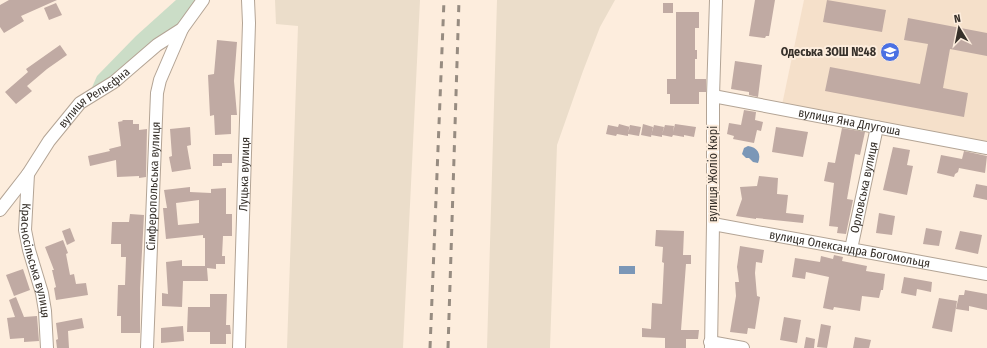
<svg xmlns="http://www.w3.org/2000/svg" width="987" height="348" viewBox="0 0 987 348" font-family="'Fira Sans Condensed',sans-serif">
<rect width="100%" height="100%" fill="#fdeddd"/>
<g fill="#ebddca">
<polygon points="275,0 420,0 403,348 287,348 298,26 276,24"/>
<polygon points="497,0 615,0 600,27 583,71 557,145 550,348 487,348"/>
</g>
<polygon fill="#f5e0ca" points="804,0 987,0 987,143 782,105"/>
<polygon fill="#cbddc7" points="176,0 198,0 180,25 111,79 90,92 97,76 136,36"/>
<g fill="#7b97b7">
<path d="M748 146C757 147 762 154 758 163L753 162 749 158H746L742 154 744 148Z"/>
<rect x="619" y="266" width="16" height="8"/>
</g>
<g fill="#c0aaa3" fill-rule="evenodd">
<polygon points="9,0 57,0 21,16 24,21 4,33 0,27 0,5"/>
<polygon points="755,0 775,0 769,36 766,36 765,38 749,36"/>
<polygon points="827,0 886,10 882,32 823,22"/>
<polygon points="56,3 62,15 49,20 44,8"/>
<rect x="663" y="3" width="10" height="10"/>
<polygon points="676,12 699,12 699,28 695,28 695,50 697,50 697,59 695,59 695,79 706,79 706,92 699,92 699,104 670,104 670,94 667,94 667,79 676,79"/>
<polygon points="908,18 987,33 987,56 950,49 943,88 968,93 964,117 825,91 830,67 920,84 928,44 904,40"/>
<polygon points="217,40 237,42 234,81 237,115 231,115 231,134 215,135 214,115 210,116 208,75 214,74"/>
<polygon points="60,45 67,55 47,69 27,86 32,91 16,104 5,92 28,72 26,69"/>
<polygon points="735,61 762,65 758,97 749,95 749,92 731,89"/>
<polygon points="744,110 756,112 755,120 763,122 761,131 757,130 754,143 733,139 734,136 727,134 729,123 741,125"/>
<polygon points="122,120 133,120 133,124 139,124 139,130 147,129 146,177 139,178 139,176 117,177 116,160 90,166 88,156 110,151 109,149 121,146 118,122 123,121"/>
<polygon points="619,124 630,127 628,133 630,125 641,127 639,136 628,134 628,136 617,134 616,136 606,134 608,125 618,127"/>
<polygon points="643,124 653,127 651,137 641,135"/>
<polygon points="675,124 696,127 694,137 684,135 684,137 673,135 672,137 662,135 662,137 651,135 654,125 664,127 662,134 665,125 674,126 673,132"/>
<polygon points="190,127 191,145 187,146 191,169 172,172 169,157 172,156 170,129"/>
<polygon points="776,127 808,132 803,157 772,152"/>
<polygon points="842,128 865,132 860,155 855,154 847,199 853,200 846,234 837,233 838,227 829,226 834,183 824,181 828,162 835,163"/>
<polygon points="893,147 910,150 907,165 913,166 907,195 883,190"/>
<polygon points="964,151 987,156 985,173 959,168 958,172 955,174 954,177 937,173 941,155 962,159"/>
<polygon points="213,154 232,154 232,163 222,163 222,166 213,166"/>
<polygon points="759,176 778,178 777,194 788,195 786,213 804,215 803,223 756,218 756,219 736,216 742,199 740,187 757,186"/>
<polygon points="976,184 987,186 987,200 973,197"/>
<path d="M190 187V192L211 193V189L226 188V214H232V236H223L222 256H225V264H216V269L207 268 208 281H183L182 307 162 306V293L168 294 166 262 182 260V266H205V238H203V235L166 239 163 208H167L164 190ZM199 200V223L178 225 176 203Z"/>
<polygon points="879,213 895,216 892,235 876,233"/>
<polygon points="130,214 144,215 140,288 140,333 121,333 121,316 117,316 118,285 125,285 126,257 121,257 121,244 111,244 112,222 129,222"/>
<polygon points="70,228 75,241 67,245 62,231"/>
<polygon points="926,228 942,231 939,246 923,244"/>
<polygon points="656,230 684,231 683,255 691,255 691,264 686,264 681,330 699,330 698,339 686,339 686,348 665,348 665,338 642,337 642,328 651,329 652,303 662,304 664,263 662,262 663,247 655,246"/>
<polygon points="960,231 982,235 978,254 955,249"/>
<polygon points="63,240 68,253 66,254 70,275 74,274 76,284 86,283 88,295 56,300 54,288 56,287 52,270 54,270 45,247"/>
<polygon points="740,246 764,250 762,263 756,262 755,273 757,296 760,297 755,329 748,328 747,334 730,332 736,296 735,282 739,282 737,267"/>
<polygon points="834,255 843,257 842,261 867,266 866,271 885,274 883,290 881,290 879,298 862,296 860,311 834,307 833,310 823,308 829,277 806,272 805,279 792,277 795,258 820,262 821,256 833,259"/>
<polygon points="23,269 30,290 14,296 6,275"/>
<polygon points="904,277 932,282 931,292 917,289 916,296 901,293"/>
<polygon points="965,290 987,294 987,310 969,306 969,311 956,309 959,295 964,295"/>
<polygon points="210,294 227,294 226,325 230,325 231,334 226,334 226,344 210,344 210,332 187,332 188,307 210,307"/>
<polygon points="16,297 24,317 37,316 39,341 24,342 24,338 10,339 7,318 15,317 9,300"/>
<polygon points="939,298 957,301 952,332 932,328"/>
<polygon points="784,317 801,320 797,343 780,340"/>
<polygon points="82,318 84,328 68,331 69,348 57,348 56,340 58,339 56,323"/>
<polygon points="821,324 831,326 827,348 817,347"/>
<polygon points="183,326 184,341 161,343 161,328"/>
<polygon points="806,337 815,339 814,348 804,348"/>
<polygon points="855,337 871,340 869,348 853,348"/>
</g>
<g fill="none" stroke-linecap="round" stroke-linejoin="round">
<g stroke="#b3a495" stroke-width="14">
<g id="street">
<path id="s1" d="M713 96 987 148"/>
<path id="s2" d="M28 174 25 230 29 250 42 293 45 311 47 348"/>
<path id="s3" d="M0 210 28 174 49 141 80 103 114 82 157 45 182 29 203 0"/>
<path id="s4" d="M713 224 987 274"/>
<path id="s5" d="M851 249 877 127"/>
<polyline points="710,342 743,348"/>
<path id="s6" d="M147 348 157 93 160 80 182 29"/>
<path id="s7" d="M239 348 249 23 248 0"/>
<polyline points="711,348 713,224 713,96 716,0"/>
</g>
</g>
<use href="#street" stroke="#fff" stroke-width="12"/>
<g stroke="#978c81" stroke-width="3" stroke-dasharray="7 7" stroke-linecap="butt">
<polyline points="430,348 444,0"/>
<polyline points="448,348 459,0"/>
</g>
</g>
<defs>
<g id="school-disc" transform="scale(1)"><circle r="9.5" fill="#4a70e3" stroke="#fdeddd"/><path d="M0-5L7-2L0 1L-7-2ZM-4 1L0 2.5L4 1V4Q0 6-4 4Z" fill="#fff"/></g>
</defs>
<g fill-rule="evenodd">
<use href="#school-disc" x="890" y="52"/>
</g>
<g text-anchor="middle" stroke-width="4" stroke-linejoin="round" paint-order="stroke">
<g font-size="12" font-weight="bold" fill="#36302a" stroke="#fdeddd" text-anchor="end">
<text x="876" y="56">Одеська ЗОШ №48</text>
</g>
<g font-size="12" fill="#36302a" stroke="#fdeddd">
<text dy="4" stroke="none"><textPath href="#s3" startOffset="148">вулиця Рельєфна</textPath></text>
<text dy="4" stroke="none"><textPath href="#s1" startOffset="139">вулиця Яна Длугоша</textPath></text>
<text dy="4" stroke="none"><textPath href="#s7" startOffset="174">Луцька вулиця</textPath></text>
<text transform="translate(713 174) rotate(-90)" y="4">вулиця Жоліо Кюрі</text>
<text dy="4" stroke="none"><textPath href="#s6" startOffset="162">Сімферопольська вулиця</textPath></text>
<text dy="4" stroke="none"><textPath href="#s5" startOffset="63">Орловська вулиця</textPath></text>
<text dy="4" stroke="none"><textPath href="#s4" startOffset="139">вулиця Олександра Богомольця</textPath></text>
<text dy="4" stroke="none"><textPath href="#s2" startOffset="88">Красносільська вулиця</textPath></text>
</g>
</g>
<g transform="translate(959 28) rotate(350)" stroke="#fdeddd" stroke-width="3" paint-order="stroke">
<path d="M0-3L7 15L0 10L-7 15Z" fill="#36302a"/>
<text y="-6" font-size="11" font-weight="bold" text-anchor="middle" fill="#36302a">N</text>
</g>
</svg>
